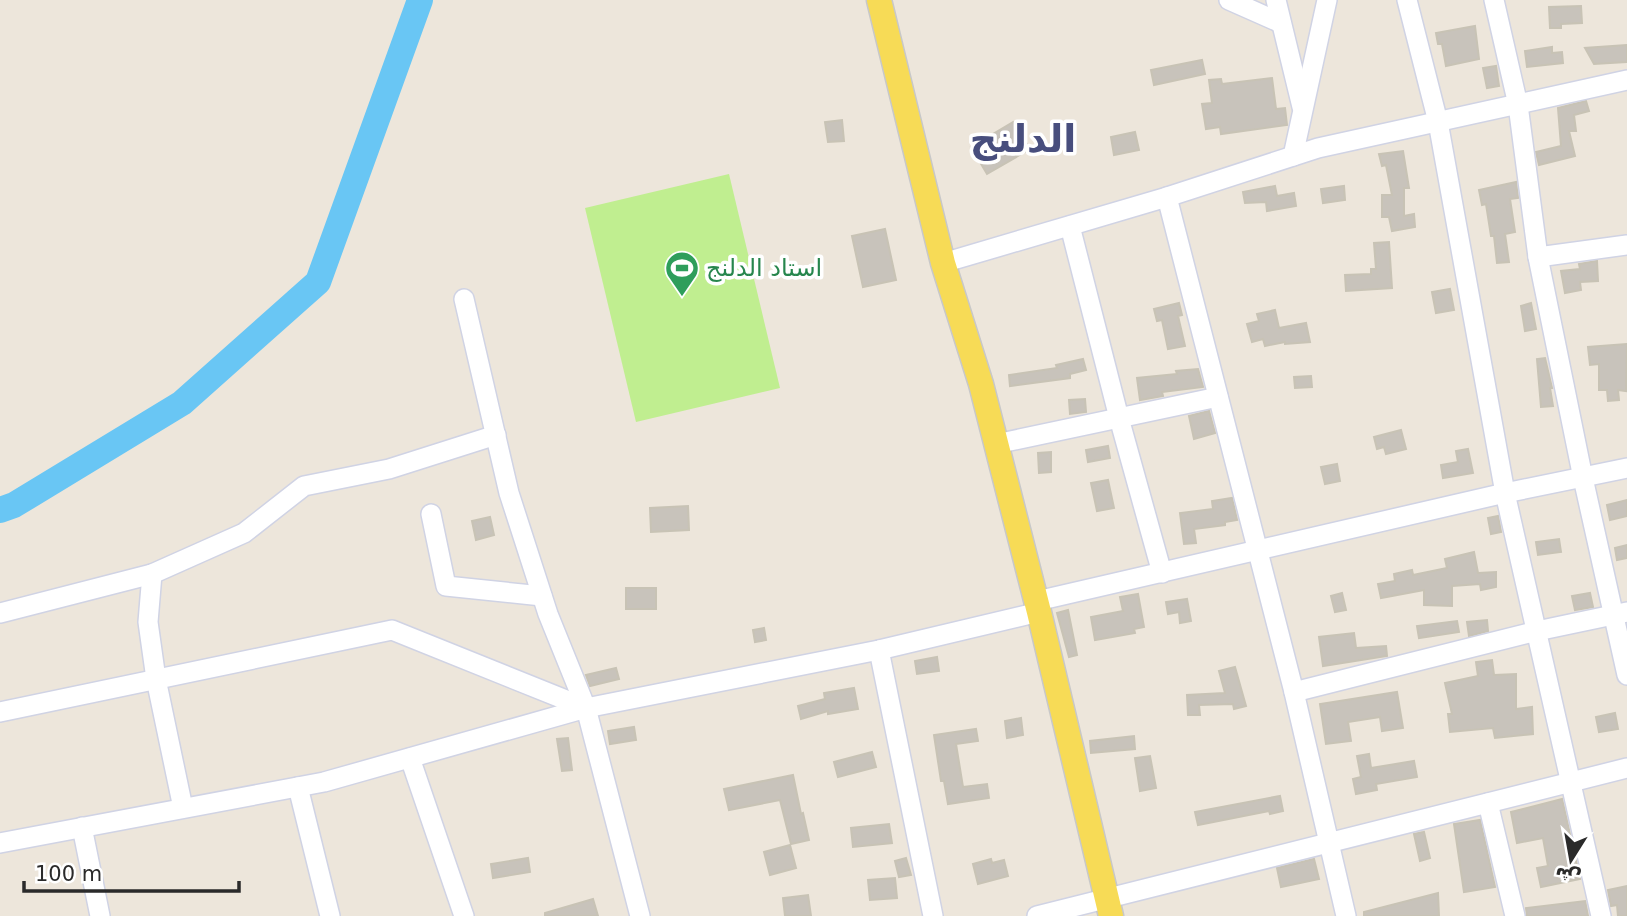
<svg xmlns="http://www.w3.org/2000/svg" width="1627" height="916" viewBox="0 0 1627 916" font-family="'DejaVu Sans',Vazirmatn,sans-serif">
<rect width="100%" height="100%" fill="#ede6db"/>
<polygon fill="#c0ee90" points="729,174 780,388 636,422 585,208"/>
<g fill="none" stroke-linecap="round" stroke-linejoin="round">
<polyline stroke="#69c6f4" stroke-width="26" points="0,510 14,505 182,403 318,282 420,0"/>
</g>
<g fill="#c8c3bb" stroke="#c8c3b5" stroke-width="2">
<polygon points="1581,6 1582,23 1561,24 1561,28 1550,28 1549,7"/>
<polygon points="1475,26 1479,59 1446,66 1442,44 1438,44 1436,33"/>
<polygon points="1627,45 1627,62 1594,64 1585,48"/>
<polygon points="1552,47 1552,53 1562,52 1563,63 1527,67 1525,51"/>
<polygon points="1202,60 1205,74 1154,85 1151,70"/>
<polygon points="1496,66 1499,86 1487,88 1483,68"/>
<polygon points="1272,78 1276,109 1285,108 1287,125 1221,134 1220,127 1206,129 1202,104 1212,103 1209,80 1221,79 1222,84"/>
<polygon points="1586,101 1589,111 1574,115 1576,131 1569,131 1575,156 1539,165 1536,152 1561,146 1558,108"/>
<polygon points="842,120 844,141 828,142 825,122"/>
<polygon points="1013,122 1030,149 987,174 971,147"/>
<polygon points="1135,132 1139,150 1114,155 1111,137"/>
<polygon points="1403,151 1409,188 1404,188 1404,216 1414,214 1415,227 1392,231 1389,217 1382,217 1382,195 1392,195 1386,165 1382,166 1379,154"/>
<polygon points="1516,182 1518,198 1510,199 1515,232 1505,234 1509,262 1497,263 1494,236 1491,236 1486,204 1482,205 1479,190"/>
<polygon points="1275,186 1277,196 1294,193 1296,206 1267,211 1266,202 1245,203 1243,192"/>
<polygon points="1344,186 1345,200 1323,203 1321,189"/>
<polygon points="885,229 896,280 863,287 852,236"/>
<polygon points="1389,242 1392,288 1346,291 1345,275 1371,274 1371,269 1376,269 1374,243"/>
<polygon points="1597,261 1598,281 1580,282 1581,290 1565,293 1561,271 1580,269 1579,264"/>
<polygon points="1450,289 1454,310 1436,313 1432,292"/>
<polygon points="1179,303 1182,315 1178,316 1185,346 1168,349 1162,320 1157,321 1154,309"/>
<polygon points="1531,303 1536,329 1525,331 1521,306"/>
<polygon points="1275,310 1279,328 1306,323 1310,342 1285,344 1285,342 1265,346 1263,339 1252,342 1247,324 1259,321 1257,314"/>
<polygon points="1627,344 1626,391 1618,390 1619,400 1608,401 1607,390 1599,390 1599,364 1590,365 1588,347"/>
<polygon points="1545,358 1552,388 1550,388 1553,406 1541,407 1537,359"/>
<polygon points="1083,359 1086,370 1070,374 1070,378 1010,386 1009,375 1057,368 1056,365"/>
<polygon points="1198,369 1203,387 1162,392 1163,396 1140,400 1137,378 1177,374 1176,371"/>
<polygon points="1311,376 1312,387 1295,388 1294,377"/>
<polygon points="1085,399 1086,412 1070,414 1069,400"/>
<polygon points="1209,411 1215,433 1194,439 1189,416"/>
<polygon points="1401,430 1406,449 1386,454 1384,447 1377,449 1374,437"/>
<polygon points="1108,446 1110,458 1088,462 1086,450"/>
<polygon points="1468,449 1473,473 1443,478 1441,465 1458,462 1456,451"/>
<polygon points="1051,452 1051,472 1039,473 1038,453"/>
<polygon points="1337,464 1340,481 1325,484 1321,467"/>
<polygon points="1108,480 1114,508 1097,511 1091,483"/>
<polygon points="1232,498 1237,520 1225,522 1225,525 1194,529 1196,543 1184,544 1180,513 1213,509 1212,501"/>
<polygon points="1627,500 1627,516 1610,520 1607,505"/>
<polygon points="688,506 689,530 651,532 650,508"/>
<polygon points="1498,516 1501,532 1491,534 1488,518"/>
<polygon points="490,517 494,535 476,540 472,521"/>
<polygon points="1559,539 1561,552 1538,555 1536,542"/>
<polygon points="1627,545 1627,558 1617,560 1615,548"/>
<polygon points="1474,552 1478,573 1496,572 1496,587 1481,590 1480,584 1452,586 1452,606 1424,605 1424,590 1381,598 1378,584 1395,581 1394,574 1412,570 1413,575 1447,568 1445,559"/>
<rect x="626" y="588" width="30" height="21"/>
<polygon points="1342,593 1346,610 1335,612 1331,596"/>
<polygon points="1590,593 1593,607 1575,610 1572,596"/>
<polygon points="1138,594 1144,627 1134,629 1135,633 1095,640 1091,617 1123,611 1120,597"/>
<polygon points="1187,599 1191,621 1180,623 1179,612 1168,614 1166,602"/>
<polygon points="1068,610 1077,655 1069,657 1057,613"/>
<polygon points="1487,620 1488,631 1469,636 1467,622"/>
<polygon points="1457,621 1459,632 1419,638 1417,626"/>
<polygon points="764,628 766,640 755,642 753,630"/>
<polygon points="1354,633 1356,648 1386,646 1387,656 1323,666 1319,637"/>
<polygon points="937,657 939,671 917,674 915,661"/>
<polygon points="1492,660 1494,675 1516,674 1516,709 1532,707 1533,734 1495,738 1493,728 1450,732 1448,714 1452,714 1445,683 1478,676 1476,662"/>
<polygon points="1235,667 1246,706 1234,709 1233,704 1199,705 1200,715 1188,715 1187,695 1225,693 1219,671"/>
<polygon points="616,668 619,679 590,686 586,675"/>
<polygon points="854,688 858,709 828,714 828,711 801,719 798,706 825,699 824,693"/>
<polygon points="1397,692 1403,728 1382,731 1380,717 1348,722 1351,741 1326,744 1320,704"/>
<polygon points="1615,713 1618,729 1599,732 1596,717"/>
<polygon points="1021,718 1023,735 1007,738 1005,721"/>
<polygon points="634,727 636,740 610,744 608,731"/>
<polygon points="976,729 978,741 956,744 963,787 987,784 989,798 948,804 944,781 941,781 934,735"/>
<polygon points="1134,736 1135,749 1091,753 1090,741"/>
<polygon points="568,738 572,770 562,771 557,739"/>
<polygon points="872,752 876,767 838,777 834,762"/>
<polygon points="1369,754 1371,768 1414,761 1417,777 1376,784 1377,790 1356,794 1353,779 1361,777 1357,756"/>
<polygon points="1150,756 1156,788 1140,791 1135,758"/>
<polygon points="793,775 801,814 803,813 809,840 791,844 780,800 729,810 724,789"/>
<polygon points="1280,796 1283,811 1270,814 1269,811 1198,825 1195,812"/>
<polygon points="1562,799 1580,879 1541,887 1537,868 1548,866 1543,838 1517,843 1511,812"/>
<polygon points="1480,820 1495,887 1464,892 1454,824"/>
<polygon points="889,824 892,843 853,847 851,828"/>
<polygon points="1424,832 1430,858 1420,861 1414,834"/>
<polygon points="790,845 796,868 770,875 764,852"/>
<polygon points="528,858 530,872 493,878 491,864"/>
<polygon points="906,858 911,875 899,877 895,861"/>
<polygon points="991,859 992,863 1004,860 1008,876 978,884 973,864"/>
<polygon points="1314,859 1319,879 1281,887 1277,868"/>
<polygon points="895,878 897,898 870,900 868,880"/>
<polygon points="1627,886 1627,916 1618,916 1617,905 1611,906 1608,890"/>
<polygon points="1438,893 1439,916 1364,916 1364,912"/>
<polygon points="808,895 811,916 785,916 783,898"/>
<polygon points="593,899 598,916 545,916 545,913"/>
<polygon points="1585,901 1588,916 1527,916 1526,908"/>
</g>
<g fill="none" stroke-linecap="round" stroke-linejoin="round">
<g stroke="#d0d3e4" stroke-width="22">
<g id="minor">
<polyline points="1229,0 1281,23"/>
<polyline points="1276,0 1302,107"/>
<polyline points="1407,0 1438,122 1505,493 1601,916"/>
<polyline points="1494,0 1518,105 1538,257 1583,478 1627,675"/>
<polyline points="1293,156 1327,0"/>
<polyline points="1167,197 1294,692 1346,916"/>
<polyline points="1070,226 1119,418 1162,573"/>
<polyline points="1538,257 1627,245"/>
<polyline points="943,263 1167,197 1318,148 1627,80"/>
<polyline points="464,299 509,493 548,614 586,708 640,916"/>
<polyline points="996,444 1218,397"/>
<polyline points="431,514 446,586 542,596"/>
<polyline points="1037,601 1505,493 1627,468"/>
<polyline points="0,613 152,574"/>
<polyline points="879,650 933,916"/>
<polyline points="1294,692 1537,631 1627,612"/>
<polyline points="0,712 392,630 586,708"/>
<polyline points="410,758 464,916"/>
<polyline points="298,787 330,916"/>
<polyline points="1488,803 1515,916"/>
<polyline points="183,808 156,679 148,622 152,574 244,533 304,486 389,469 496,435"/>
<polyline points="82,827 100,916"/>
<polyline points="0,843 324,782 586,708 879,650 1039,612"/>
<polyline points="1037,916 1627,768"/>
</g>
</g>
<g stroke="#c8c8c8" stroke-width="27">
<polyline id="major" points="879,0 943,263 981,384 1039,612 1111,916"/>
</g>
<use href="#minor" stroke="#fff" stroke-width="19"/>
<use href="#major" stroke="#f7db56" stroke-width="24"/>
</g>
<defs>
<g id="stadium-pin" transform="scale(1.75)"><path d="M0 17L-7.5 6A9.5 9.5 0 1 1 7.5 6Z" fill="#2e9e5b" stroke="#fff"/><path d="M0-5a6.5 5 0 1 0 0 10a6.5 5 0 1 0 0-10ZM-3.5-1.8h7v3.6h-7Z" fill="#fff"/></g>
</defs>
<g fill-rule="evenodd">
<use href="#stadium-pin" x="682" y="268"/>
</g>
<g text-anchor="middle" stroke-width="7" stroke-linejoin="round" paint-order="stroke">
<g font-size="24" fill="#27864d" stroke="#fff" text-anchor="start">
<text x="706" y="276">استاد الدلنج</text>
</g>
<g font-size="38" font-weight="bold" fill="#484e7d" stroke="#fff">
<text x="1023" y="152">الدلنج</text>
</g>
</g>
<g transform="translate(1571 860) rotate(191)" stroke="#ffffff" stroke-width="5" paint-order="stroke">
<path d="M0-5L12 26L0 18L-12 26Z" fill="#2a2a2a"/>
<text y="-10" font-size="19" font-weight="bold" text-anchor="middle" fill="#2a2a2a">ش</text>
</g>
<path d="M24 881v10h215v-10" fill="none" stroke="#2a2a2a" stroke-width="3.5"/>
<text x="35" y="881" font-size="21" fill="#2a2a2a" stroke="#ffffff" stroke-width="5" paint-order="stroke">100 m</text>
</svg>
